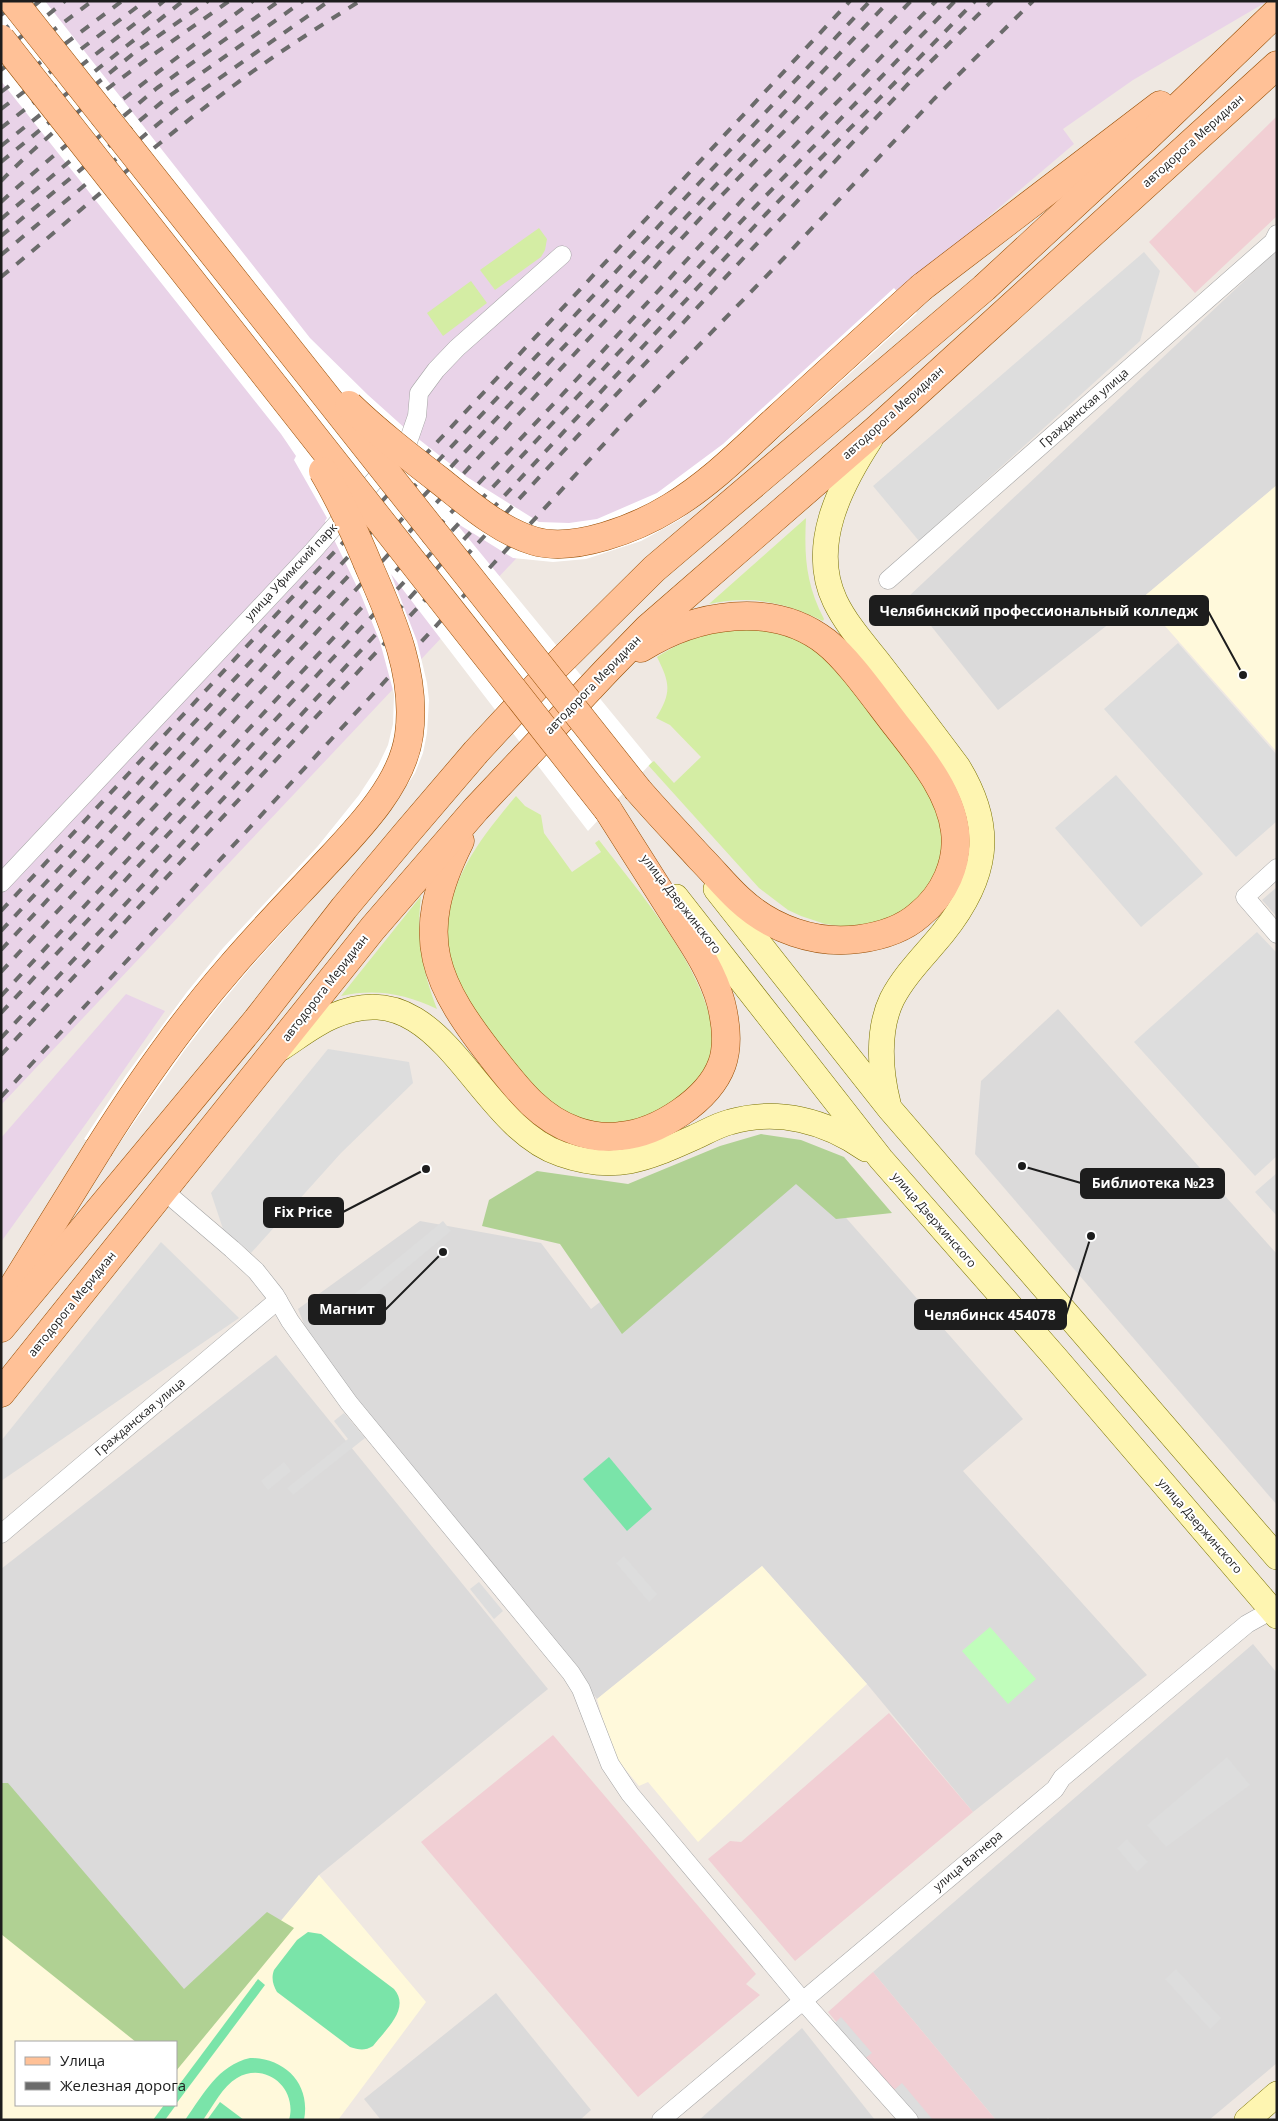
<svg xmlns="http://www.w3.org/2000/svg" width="1278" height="2121" viewBox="0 0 1278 2121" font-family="'Open Sans',sans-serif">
<rect width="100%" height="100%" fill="#efe8e2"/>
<g fill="#dbdada">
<polygon points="1277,250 1277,485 1141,599 998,710 908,597"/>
<polygon points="1277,887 1277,917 1262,900"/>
<polygon points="1058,1009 1277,1254 1277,1505 975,1154 981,1081"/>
<polygon points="778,1164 811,1178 1023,1419 963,1471 1147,1675 973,1812 867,1684 762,1566 597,1699 318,1359 298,1309 420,1221 541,1243 591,1309"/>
<polygon points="276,1355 548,1689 319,1875 189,2032 1,1837 1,1569"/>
<polygon points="1253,1644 1277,1673 1277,2063 1209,2120 1050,2120 1048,2118 1046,2120 996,2120 873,1972"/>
<polygon points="496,1993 591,2110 580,2120 381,2120 364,2099"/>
<polygon points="802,2028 875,2120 699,2120"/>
</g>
<g fill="#f1cfd4">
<polygon points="1277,116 1277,216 1195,293 1149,242"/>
<polygon points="889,1713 973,1812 795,1961 708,1859 730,1841 741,1842"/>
<polygon points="553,1735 756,1974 746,1984 760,1995 638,2097 421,1842"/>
<polygon points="873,1972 996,2120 918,2120 828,2012"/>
</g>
<g fill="#e9d3e8">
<polygon points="1,1 1268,1 1133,80 1063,129 1074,144 914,280 739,441 624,522 543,530 1,1105"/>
<polygon points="126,994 165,1011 105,1097 1,1242 1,1138"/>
</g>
<g fill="#fff9db" fill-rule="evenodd">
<polygon points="1277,485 1277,752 1141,599"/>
<polygon points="762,1566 867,1684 698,1842 648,1782 639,1786 612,1753 597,1699"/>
<path d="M1 1837 189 2031 319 1875 426 2002 338 2120H1ZM16 2042H176V2105H16Z"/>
</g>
<g fill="#d4eda4">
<polygon points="539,228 547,239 545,250 541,257 495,290 480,270"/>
<polygon points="471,281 487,303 443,336 427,313"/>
<path d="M806 518C804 557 806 584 824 619L823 621C784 602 753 595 709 604Z"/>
<path d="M746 629 762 630 789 637 808 645 822 656 862 701 918 775 937 809 945 840 939 870 920 899 888 921 848 927 825 924 801 916 788 910 759 888 648 765 654 761 674 783 701 757 670 725 656 718C672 692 670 683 657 657 687 638 710 632 746 629Z"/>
<path d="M516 796 525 806 541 815 544 833 572 872 601 852 595 843 599 840C639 892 695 956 711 1021 714 1034 714 1048 709 1060 695 1097 632 1135 593 1124 556 1113 533 1086 509 1057 493 1038 480 1020 467 998 463 991 458 984 455 977 451 967 449 953 448 941 445 882 480 839 516 796Z"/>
<path d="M421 896C416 938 422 969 437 1009 406 994 375 988 341 996Z"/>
</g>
<g fill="#b0d193">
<polygon points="761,1134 801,1140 844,1157 892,1213 836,1219 796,1184 622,1334 560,1244 482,1226 489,1200 537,1171 628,1184 720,1146"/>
<polygon points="1,1783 8,1783 184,1989 267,1912 294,1928 176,2071 176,2042 136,2042 1,1934"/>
</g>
<polygon fill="#c0fdbb" points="990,1627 1036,1679 1008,1704 962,1651"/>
<g fill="#7ae4a9">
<polygon points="609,1457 652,1509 627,1531 583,1479"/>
<path d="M308 1932 321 1934 394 1989C411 2009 385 2030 373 2046 365 2051 359 2050 350 2047L277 1992C273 1985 271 1978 274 1970L297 1940Z"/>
<polygon points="258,1979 265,1985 176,2104 176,2089"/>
<path d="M250 2058C285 2058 311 2084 304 2120H289C298 2089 266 2061 237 2078 223 2086 213 2106 203 2120H185C203 2095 218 2065 250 2058Z"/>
<polygon points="220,2102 244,2120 207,2120"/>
<polygon points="164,2105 176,2105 165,2120 153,2120"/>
</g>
<g fill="#ddd">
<polygon points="1144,252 1160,271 1140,341 919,541 873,486"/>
<polygon points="1178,643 1277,755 1277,821 1236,857 1104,709"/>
<polygon points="1116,775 1203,874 1141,927 1055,828"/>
<polygon points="1257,932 1277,953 1277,1156 1255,1176 1134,1042"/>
<polygon points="328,1049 409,1062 413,1083 341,1153 251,1253 223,1229 211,1193"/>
<polygon points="1277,1173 1277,1216 1255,1192"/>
<polygon points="443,1221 451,1231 356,1310 347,1300"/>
<polygon points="161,1242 239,1318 1,1481 1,1441"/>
<polygon points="344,1413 365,1438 293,1495 287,1488 348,1439 334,1421"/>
<polygon points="284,1462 291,1471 268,1490 261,1481"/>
<polygon points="624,1556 657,1594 649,1602 616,1563"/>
<polygon points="479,1582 503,1611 494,1619 470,1589"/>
<polygon points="1227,1757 1250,1785 1166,1847 1147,1825"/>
<polygon points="1127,1839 1148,1862 1137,1872 1117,1848"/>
<polygon points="1176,1969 1221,2018 1210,2029 1165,1979"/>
<polygon points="841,2017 872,2053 864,2059 834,2024"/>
<polygon points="902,2083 933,2120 918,2120 894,2090"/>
</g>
<polygon fill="#fff" points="1,1 45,1 310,338 368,395 407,430 467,477 539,522 569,523 597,519 657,493 723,444 894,288 917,313 733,479 681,519 641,541 586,559 553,562 513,558 455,522 652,762 588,831 391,574 417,641 427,683 429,700 427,733 423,753 415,773 383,821 251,967 218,1007 184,1051 112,1154 84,1139 126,1075 187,992 223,948 318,846 359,795 378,766 388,745 393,724 394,694 380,642 361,595 325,521 327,518 294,460 296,456 281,434 1,81"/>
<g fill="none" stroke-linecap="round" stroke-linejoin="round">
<g stroke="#a4a4a4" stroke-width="19">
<g id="street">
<polyline points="888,580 1273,242 1277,234"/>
<polyline points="1277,868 1245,897 1277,934"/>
<polyline points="1,883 313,551 408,442 417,416 419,393 436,370 457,348 562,255"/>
<polyline points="163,1190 232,1249 256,1271 275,1295 290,1321 349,1403 571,1673 581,1689 610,1764 630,1794 803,2001 909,2120"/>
<polyline points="1,1534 278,1300"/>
<polyline points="661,2120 1055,1789 1062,1778 1247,1624 1272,1610"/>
</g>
</g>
<g stroke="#787100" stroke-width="26">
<g id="secondary">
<path d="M870 440C840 486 809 546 835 601 846 624 864 644 879 663 906 698 932 732 958 767 996 829 987 878 943 933 926 954 905 974 892 999 877 1030 880 1071 888 1103"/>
<polyline points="716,889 889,1108 1277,1557"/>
<polyline points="676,897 881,1159 1055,1357 1277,1616"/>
<path d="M281 1048C298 1037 314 1024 333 1016 443 968 473 1124 561 1154 615 1173 646 1159 695 1137 706 1132 718 1125 730 1122 778 1108 826 1121 866 1149"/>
<polyline points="1247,2120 1277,2094"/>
</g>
</g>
<g stroke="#964c00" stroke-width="29">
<g id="primary">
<polyline points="922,287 1160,105"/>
<path d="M638 790C658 813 679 835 700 858 713 871 725 886 739 899 771 929 816 945 859 939 881 936 902 930 919 915 944 895 959 863 955 831 950 791 920 756 896 725 877 701 849 660 826 642 772 600 695 614 641 648"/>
<path d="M460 841C411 938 434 983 497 1063 519 1091 541 1119 576 1131 590 1136 606 1138 620 1136 658 1133 709 1100 722 1064 729 1044 726 1023 721 1003 712 970 692 942 674 914 652 879 630 845 608 810"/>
<polyline points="1,1306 99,1148"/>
<polyline points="1,1328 257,1020 344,908 405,835 476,752 550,672 654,569 984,288 1144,140 1277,12"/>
<polyline points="1,1393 373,928 476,809 608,669 648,628 878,428 1277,65"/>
</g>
</g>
<use href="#street" stroke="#fff" stroke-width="18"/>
<use href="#secondary" stroke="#fef5b1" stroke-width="25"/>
<use href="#primary" stroke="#ffc197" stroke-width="28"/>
<g stroke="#6b6b6b" stroke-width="4" stroke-dasharray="10 10" stroke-linecap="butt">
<polyline points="1,15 19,1"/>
<polyline points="1,32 40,1"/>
<polyline points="1,53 65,1"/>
<polyline points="1,70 92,1"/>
<polyline points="1,92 122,1"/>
<polyline points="1,109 145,1"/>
<polyline points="1,128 164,1"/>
<polyline points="1,146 183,1"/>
<polyline points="1,162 134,53 208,1"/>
<path d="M1 181C69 112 150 57 229 1"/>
<path d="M1 202C81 129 166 65 253 1"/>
<polyline points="1,219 157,88 279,1"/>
<polyline points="1,236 168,97 303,1"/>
<polyline points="1,255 176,109 329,1"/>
<path d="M1 277C79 213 153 145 233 86 274 55 317 28 360 1"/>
<polyline points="1,911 324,563 850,1"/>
<polyline points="1,931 330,576 870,1"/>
<polyline points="1,950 338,587 889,1"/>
<polyline points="1,972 722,195 911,1"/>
<polyline points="1,996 350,620 576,380 754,187 936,1"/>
<polyline points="1,1013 751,211 955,1"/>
<polyline points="1,1038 765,215 975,1"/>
<polyline points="1,1055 736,266 907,85 992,1"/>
<polyline points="1,1097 627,419 783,259 934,99 1033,1"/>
</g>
<g stroke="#964c00" stroke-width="29" stroke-linecap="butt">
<g id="primary-bridge">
<polyline points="13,1 638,790"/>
<polyline points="1,39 608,810"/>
<path d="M349 405C377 432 408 456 439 480 468 503 498 530 534 541 574 553 637 528 671 507 711 483 745 448 779 417 826 374 874 330 922 287"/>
<path d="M99 1148C138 1086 181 1024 229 969 257 936 287 905 316 874 351 836 402 788 409 735 417 677 393 621 370 569 356 535 342 503 323 471"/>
</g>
</g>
<use href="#primary-bridge" stroke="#ffc197" stroke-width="28"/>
</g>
<g text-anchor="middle" stroke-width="4" stroke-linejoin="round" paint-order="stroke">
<g font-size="12" fill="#1d1d1d" stroke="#fff">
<text transform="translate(1193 141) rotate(-42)" y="4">автодорога Меридиан</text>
<text transform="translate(1084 408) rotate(-41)" y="4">Гражданская улица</text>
<text transform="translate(893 413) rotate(-42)" y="4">автодорога Меридиан</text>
<text transform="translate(291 572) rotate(-47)" y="4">улица Уфимский парк</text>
<text transform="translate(593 685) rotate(-46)" y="4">автодорога Меридиан</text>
<text transform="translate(681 904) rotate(52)" y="4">улица Дзержинского</text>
<text transform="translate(325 988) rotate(-52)" y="4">автодорога Меридиан</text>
<text transform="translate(934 1220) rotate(49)" y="4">улица Дзержинского</text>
<text transform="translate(72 1304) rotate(-51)" y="4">автодорога Меридиан</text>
<text transform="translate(140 1417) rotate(-40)" y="4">Гражданская улица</text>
<text transform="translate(1200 1526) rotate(49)" y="4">улица Дзержинского</text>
<text transform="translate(968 1861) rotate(-40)" y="4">улица Вагнера</text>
</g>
</g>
<path fill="none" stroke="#1d1d1d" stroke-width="2" d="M1243 675L1208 611M1022 1166L1081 1183M426 1169L343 1212M443 1252L385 1310M1091 1236L1066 1315"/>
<g fill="#1d1d1d" stroke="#fff" stroke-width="2">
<circle cx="1243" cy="675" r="5"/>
<circle cx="1022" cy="1166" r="5"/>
<circle cx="426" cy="1169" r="5"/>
<circle cx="443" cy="1252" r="5"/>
<circle cx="1091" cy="1236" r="5"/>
</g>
<g fill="#1d1d1d" stroke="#1d1d1d" stroke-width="2">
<rect x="870" y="596" width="338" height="29" rx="5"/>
<rect x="1081" y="1169" width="143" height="29" rx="5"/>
<rect x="264" y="1198" width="79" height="29" rx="5"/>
<rect x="309" y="1295" width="76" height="29" rx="5"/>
<rect x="915" y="1300" width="151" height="29" rx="5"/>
</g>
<g font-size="14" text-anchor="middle" font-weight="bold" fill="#fff">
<text x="1039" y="616">Челябинский профессиональный колледж</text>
<text x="1153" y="1188">Библиотека №23</text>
<text x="303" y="1217">Fix Price</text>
<text x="347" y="1314">Магнит</text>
<text x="990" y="1320">Челябинск 454078</text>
</g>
<rect width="1278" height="2121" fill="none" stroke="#1d1d1d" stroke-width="5"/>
<rect x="15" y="2041" width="162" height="65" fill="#ffffff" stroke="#a5a5a5"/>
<rect x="25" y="2057" width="25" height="8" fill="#ffc197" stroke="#a5a5a5"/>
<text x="60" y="2066" font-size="15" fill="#1d1d1d">Улица</text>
<rect x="25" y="2082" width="25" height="8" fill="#6b6b6b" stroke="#a5a5a5"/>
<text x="60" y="2091" font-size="15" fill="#1d1d1d">Железная дорога</text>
</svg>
